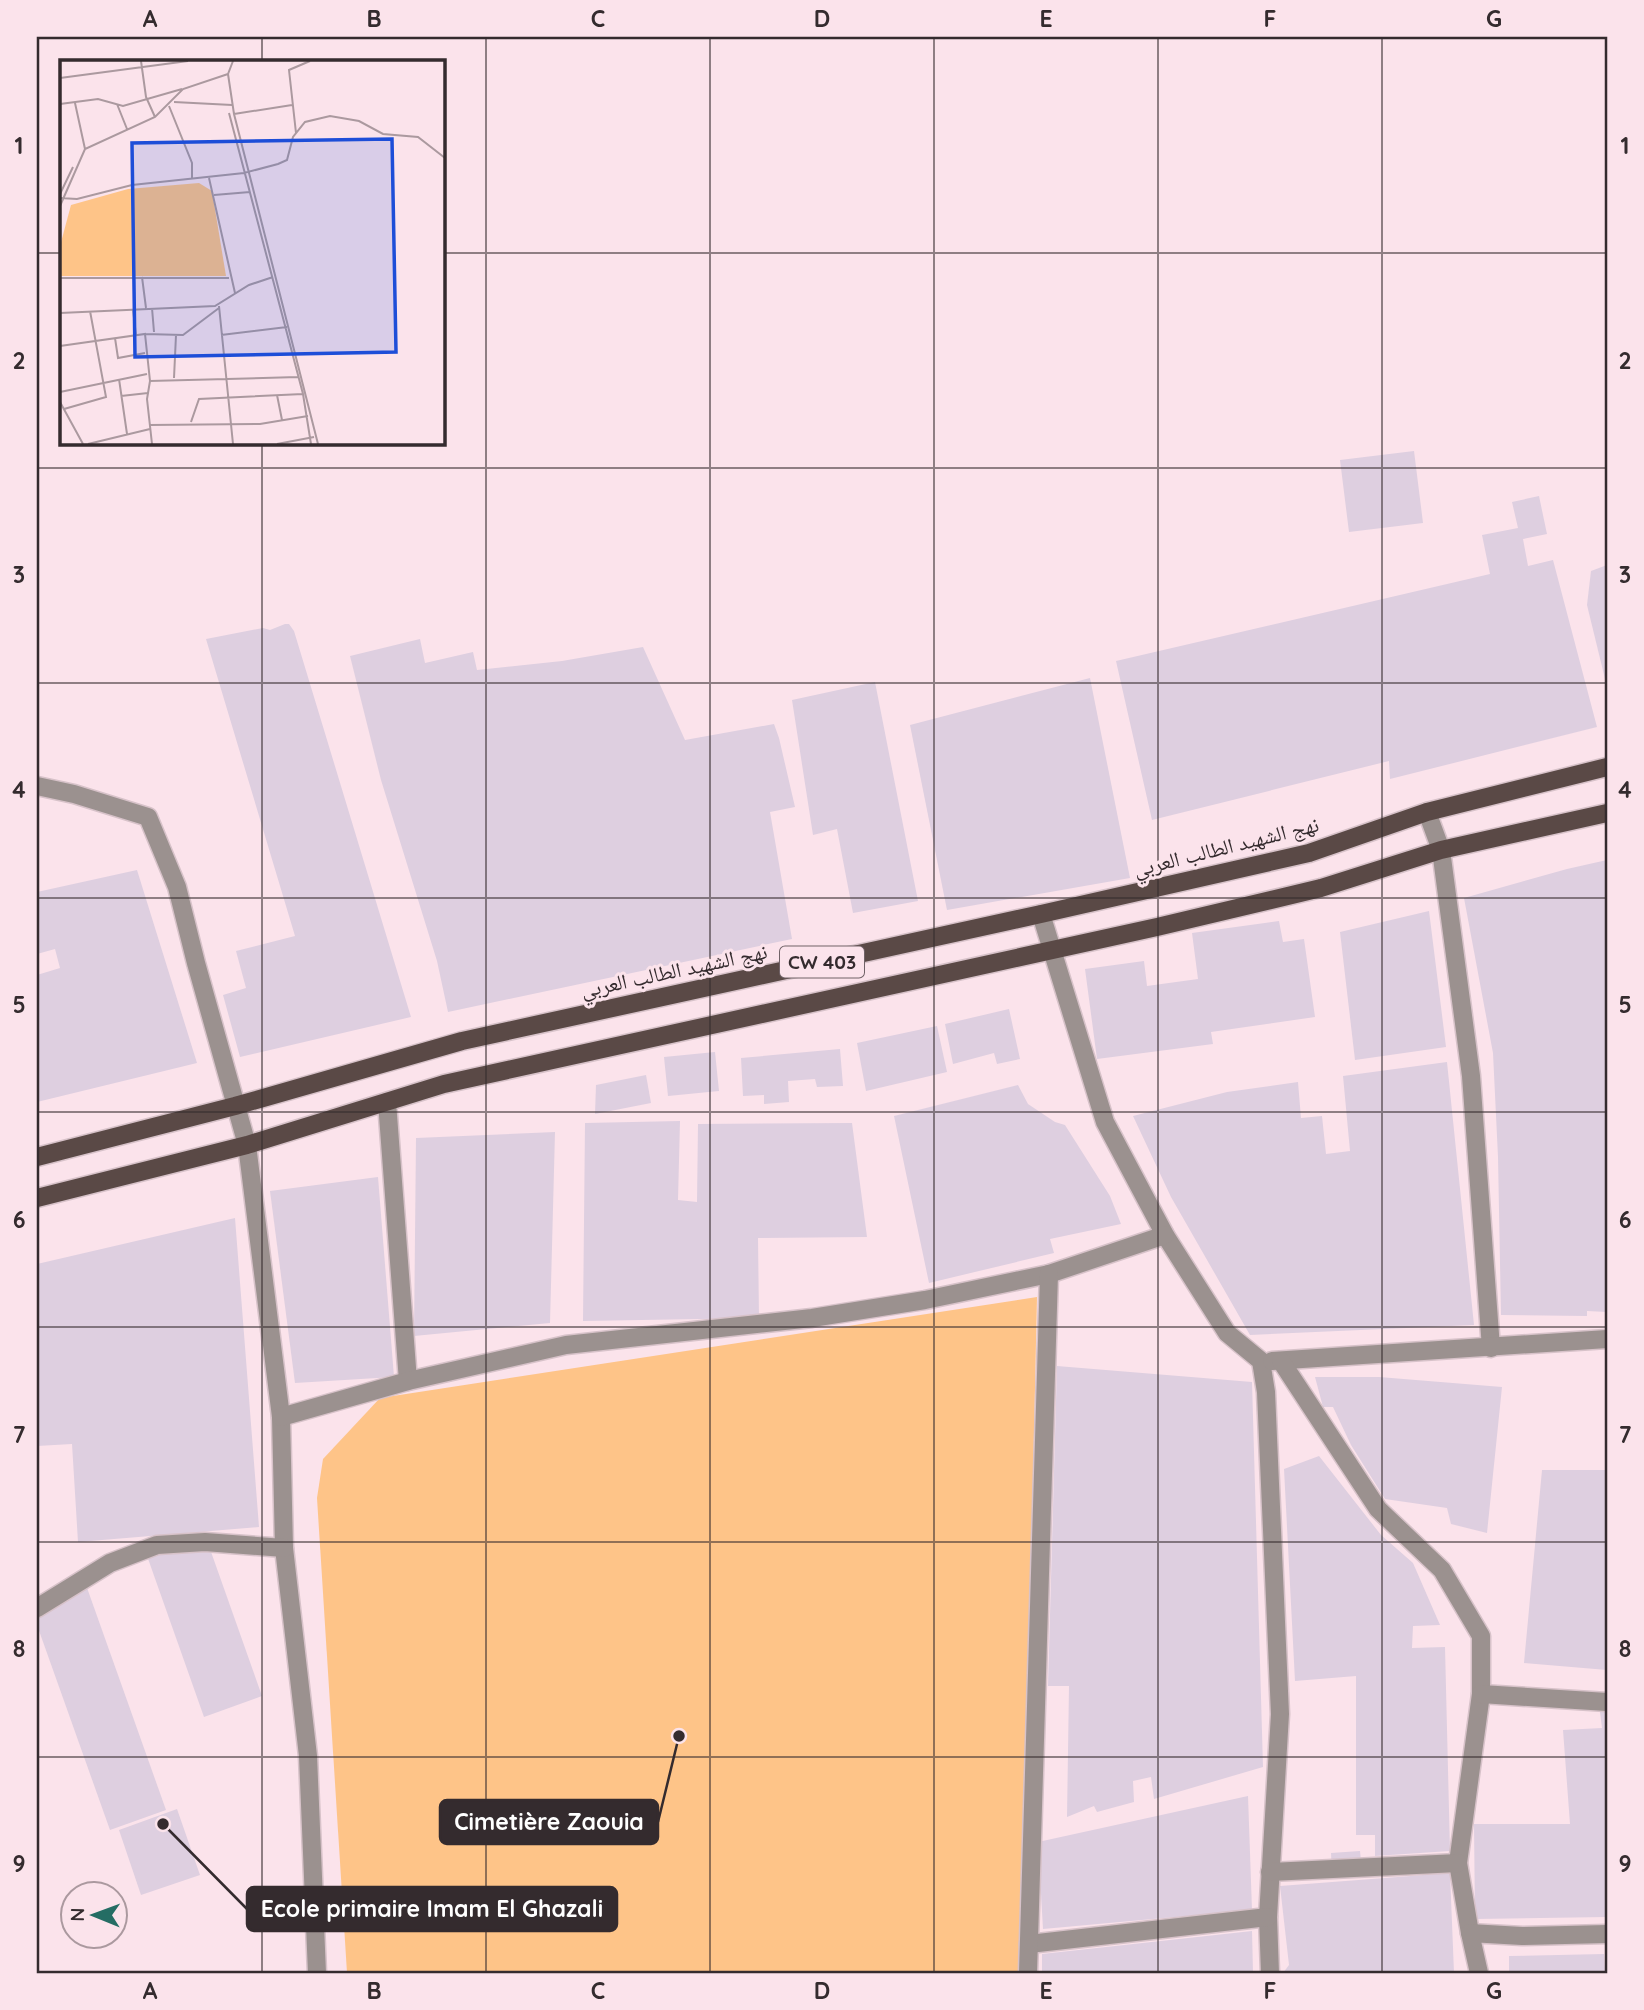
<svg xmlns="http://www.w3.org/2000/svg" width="1644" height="2010" viewBox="0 0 1644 2010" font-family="Quicksand,'Noto Naskh Arabic',sans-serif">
<rect width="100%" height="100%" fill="#fbe3eb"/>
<polygon fill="#fec488" points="1037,1297 1022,1973 347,1973 317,1498 323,1459 380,1398"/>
<g fill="#decfe0">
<polygon points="1414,451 1423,523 1349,532 1340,460"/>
<polygon points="1539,496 1547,534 1523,539 1528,566 1553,560 1597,727 1390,779 1389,761 1152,820 1116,661 1490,574 1482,535 1518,528 1512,502"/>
<polygon points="1607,565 1607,683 1606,683 1587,605 1591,571"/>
<polygon points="285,624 289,624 294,631 411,1017 240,1057 223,995 246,988 236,951 295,936 206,639 263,628 270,630"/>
<polygon points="420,639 425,663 473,652 477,670 562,661 643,647 685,740 774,724 779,738 795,807 770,812 792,939 448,1012 437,961 381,780 350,656"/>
<polygon points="1090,678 1130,878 947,910 910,725"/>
<polygon points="875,682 918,901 853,913 837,829 813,835 792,700"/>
<polygon points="1607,860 1607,1312 1587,1311 1587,1316 1501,1315 1498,1157 1493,1053 1464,898 1567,869"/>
<polygon points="137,870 197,1063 37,1102 37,975 60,968 55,949 37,954 37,892"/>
<polygon points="1429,911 1446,1047 1355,1060 1340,932"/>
<polygon points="1279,921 1283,942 1304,939 1315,1017 1211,1032 1213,1044 1097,1059 1085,969 1144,961 1147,986 1198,979 1192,933"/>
<polygon points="1009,1009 1020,1059 997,1064 994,1053 953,1064 945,1024"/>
<polygon points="937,1026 947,1072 866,1091 857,1043"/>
<polygon points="840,1049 843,1086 817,1087 815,1079 788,1081 789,1102 764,1104 764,1095 743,1096 741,1058"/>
<polygon points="715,1052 719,1091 668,1096 664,1057"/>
<polygon points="1447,1062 1474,1325 1250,1335 1171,1197 1133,1116 1227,1092 1298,1082 1301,1118 1322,1116 1326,1154 1350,1151 1343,1076"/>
<polygon points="646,1075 651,1103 595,1114 596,1085"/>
<polygon points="1018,1085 1028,1104 1055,1122 1065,1125 1110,1196 1121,1224 1050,1239 1054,1253 929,1283 894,1116"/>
<polygon points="680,1121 678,1200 697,1202 698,1124 852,1123 867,1237 758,1238 759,1318 583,1321 585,1123"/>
<polygon points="555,1132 550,1323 414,1336 416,1138"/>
<polygon points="378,1177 394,1377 295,1383 270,1191"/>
<polygon points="235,1218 259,1527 78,1542 72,1444 37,1446 37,1264"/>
<polygon points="1057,1366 1252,1382 1263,1767 1154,1799 1151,1777 1133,1781 1134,1802 1097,1812 1094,1806 1067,1817 1069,1686 1048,1686"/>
<polygon points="1315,1377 1379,1377 1502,1387 1487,1533 1451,1524 1447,1508 1385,1499 1351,1445 1333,1407 1323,1407"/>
<polygon points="1319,1456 1381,1535 1413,1563 1440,1625 1413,1626 1412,1648 1445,1647 1450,1851 1375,1856 1375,1835 1356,1835 1356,1676 1295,1681 1284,1469"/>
<polygon points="1542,1470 1607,1470 1607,1670 1524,1663"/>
<polygon points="204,1532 262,1696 204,1717 146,1553"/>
<polygon points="86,1585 166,1810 110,1830 37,1625 37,1603"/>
<polygon points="1607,1703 1607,1917 1475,1919 1474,1824 1570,1824 1563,1730 1602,1728 1599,1704"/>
<polygon points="1248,1796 1252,1910 1043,1929 1038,1842"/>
<polygon points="177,1809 200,1875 141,1895 119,1830"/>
<polygon points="1360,1851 1362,1872 1332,1874 1331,1853"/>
<polygon points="1450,1873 1454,1973 1283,1973 1289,1965 1280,1886"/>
<polygon points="1252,1931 1253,1973 1042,1973 1042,1954"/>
<polygon points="1604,1954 1605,1973 1509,1973 1509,1956"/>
</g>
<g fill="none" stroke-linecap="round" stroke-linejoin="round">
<g stroke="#d7c2c9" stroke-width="21">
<g id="minor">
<polyline points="37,786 74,794 148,817 177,887 196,963 247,1145 281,1417 284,1548 308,1756 317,1973"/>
<polyline points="1427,812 1441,850 1471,1076 1491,1348"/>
<polyline points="1041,914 1105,1122 1165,1235 1227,1333 1261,1361 1266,1392 1280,1714 1268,1917 1270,1973"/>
<polyline points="387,1102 408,1381"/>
<polyline points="1272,1361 1607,1339"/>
<polyline points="1281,1361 1378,1509 1442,1570 1481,1636 1481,1694 1458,1863 1470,1933"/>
<polyline points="281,1417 408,1381 566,1345 812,1318 925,1300 1049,1274 1165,1235"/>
<polyline points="37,1608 110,1563 157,1545 205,1542 284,1548"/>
<polyline points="1481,1694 1607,1702"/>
<polyline points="1270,1872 1458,1863"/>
<polyline points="1029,1944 1268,1917"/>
<polyline points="1028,1973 1049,1274"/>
<polyline points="1479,1973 1470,1933 1522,1936 1607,1934"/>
</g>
</g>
<g stroke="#d7c2c9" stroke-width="21">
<g id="major">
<polyline points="37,1157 235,1106 462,1041 1041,914 1309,853 1427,812 1607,767"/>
<polyline points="37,1198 247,1145 444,1084 1157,927 1321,888 1441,850 1607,813"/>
</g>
</g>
<use href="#minor" stroke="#9b918f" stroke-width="18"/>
<use href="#major" stroke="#5a4946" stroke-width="18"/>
</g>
<path fill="none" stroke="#342b2e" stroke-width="2" stroke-opacity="0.55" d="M262 37V61M486 37V1973M710 37V1973M934 37V1973M1158 37V1973M1382 37V1973M37 253H61M443 253H1607M262 443V1973M37 468H1607M37 683H1607M37 898H1607M37 1112H1607M37 1327H1607M37 1542H1607M37 1757H1607"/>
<g text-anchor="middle" stroke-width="6" stroke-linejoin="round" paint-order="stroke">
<rect fill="#fbe3eb" stroke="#706267" stroke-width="2" x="780" y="946.5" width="84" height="31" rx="5"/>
<g font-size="19" font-weight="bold" fill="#342b2e">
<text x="822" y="969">CW 403</text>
</g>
<g font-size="21" fill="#342b2e" stroke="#fbe3eb">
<text transform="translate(1226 847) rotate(-14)" y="7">نهج الشهيد الطالب العربي</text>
<text transform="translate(674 971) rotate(-12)" y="7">نهج الشهيد الطالب العربي</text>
</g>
</g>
<g transform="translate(60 60)">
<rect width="385" height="385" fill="#fbe3eb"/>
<path d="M139 123 152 131 166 216H0V186L11 145 68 129Z" fill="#fec488"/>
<path fill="none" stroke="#ab999f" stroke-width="2" d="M81 1 86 37 95 57M173 1 168 14 174 54 258 384M0 18 128 1M114 42 172 45M15 43 25 89M0 44 38 39 63 46 122 29M57 44 67 69M109 46 132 103V119M169 53 243 334 251 384M174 54 232 45M236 73 229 10 250 1M149 118 175 233M0 134 13 107M154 135 190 132M0 138 17 139 72 125 184 113 218 104 227 100 233 77 245 62 270 56 299 61 323 74 358 77 385 98M0 146 25 89 95 57 123 29 168 14M82 217 86 248M0 218H169M159 246 173 384M92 248 94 272M73 249 76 276M0 253 155 246 189 225 213 217M85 274 123 275 159 248M161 275 227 267M55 278 58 298 85 293M0 286 85 274 90 321 238 317M114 318 116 275M59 319 67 374M90 321 87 339 92 384M0 332 87 314M217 335 222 360M61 336 88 333M0 342 23 384M4 349 46 337 30 251M131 362 139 339 243 334M89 365 200 364 248 356M28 384 90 369M217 384 254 377"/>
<path fill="#1d4ed8" fill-opacity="0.15" stroke="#1d4ed8" stroke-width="3.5" d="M332 79 336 292 75 297 72 83Z"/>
<rect width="385" height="385" fill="none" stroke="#342b2e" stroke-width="3.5"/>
</g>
<path fill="none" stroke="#342b2e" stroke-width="2.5" d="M679 1736L658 1822M163 1824L247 1909"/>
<g fill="#342b2e" stroke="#fbe3eb" stroke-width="2.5">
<circle cx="679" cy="1736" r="7"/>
<circle cx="163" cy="1824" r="7"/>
</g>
<g fill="#342b2e" stroke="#342b2e" stroke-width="2.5">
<rect x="440" y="1800" width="218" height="44" rx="7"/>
<rect x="247" y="1887" width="370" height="44" rx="7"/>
</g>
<g font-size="23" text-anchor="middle" font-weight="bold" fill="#fff">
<text x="549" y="1830">Cimetière Zaouia</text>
<text x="432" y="1917">Ecole primaire Imam El Ghazali</text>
</g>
<rect width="1644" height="2010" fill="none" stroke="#fbe3eb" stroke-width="77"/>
<g transform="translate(94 1915) rotate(271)"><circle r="33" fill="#fbe3eb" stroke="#ab999f" stroke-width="2"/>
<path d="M0-5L12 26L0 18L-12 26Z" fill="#256d64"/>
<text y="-10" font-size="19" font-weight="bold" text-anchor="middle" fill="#342b2e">N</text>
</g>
<rect x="38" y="38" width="1568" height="1934" fill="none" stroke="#342b2e" stroke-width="2.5"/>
<g font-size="23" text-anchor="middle" font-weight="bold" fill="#342b2e">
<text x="150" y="27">A</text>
<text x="374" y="27">B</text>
<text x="598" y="27">C</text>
<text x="822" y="27">D</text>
<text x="1046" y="27">E</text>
<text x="1270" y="27">F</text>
<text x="1494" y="27">G</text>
<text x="19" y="154">1</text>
<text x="1625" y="154">1</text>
<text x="19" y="369">2</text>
<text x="1625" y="369">2</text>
<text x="19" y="583">3</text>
<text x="1625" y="583">3</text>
<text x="19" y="798">4</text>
<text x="1625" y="798">4</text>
<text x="19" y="1013">5</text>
<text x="1625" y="1013">5</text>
<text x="19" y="1228">6</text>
<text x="1625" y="1228">6</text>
<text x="19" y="1443">7</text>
<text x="1625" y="1443">7</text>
<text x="19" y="1657">8</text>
<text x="1625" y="1657">8</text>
<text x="19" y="1872">9</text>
<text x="1625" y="1872">9</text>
<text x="150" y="1999">A</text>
<text x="374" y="1999">B</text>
<text x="598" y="1999">C</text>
<text x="822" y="1999">D</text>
<text x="1046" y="1999">E</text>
<text x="1270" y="1999">F</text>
<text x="1494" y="1999">G</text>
</g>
</svg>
